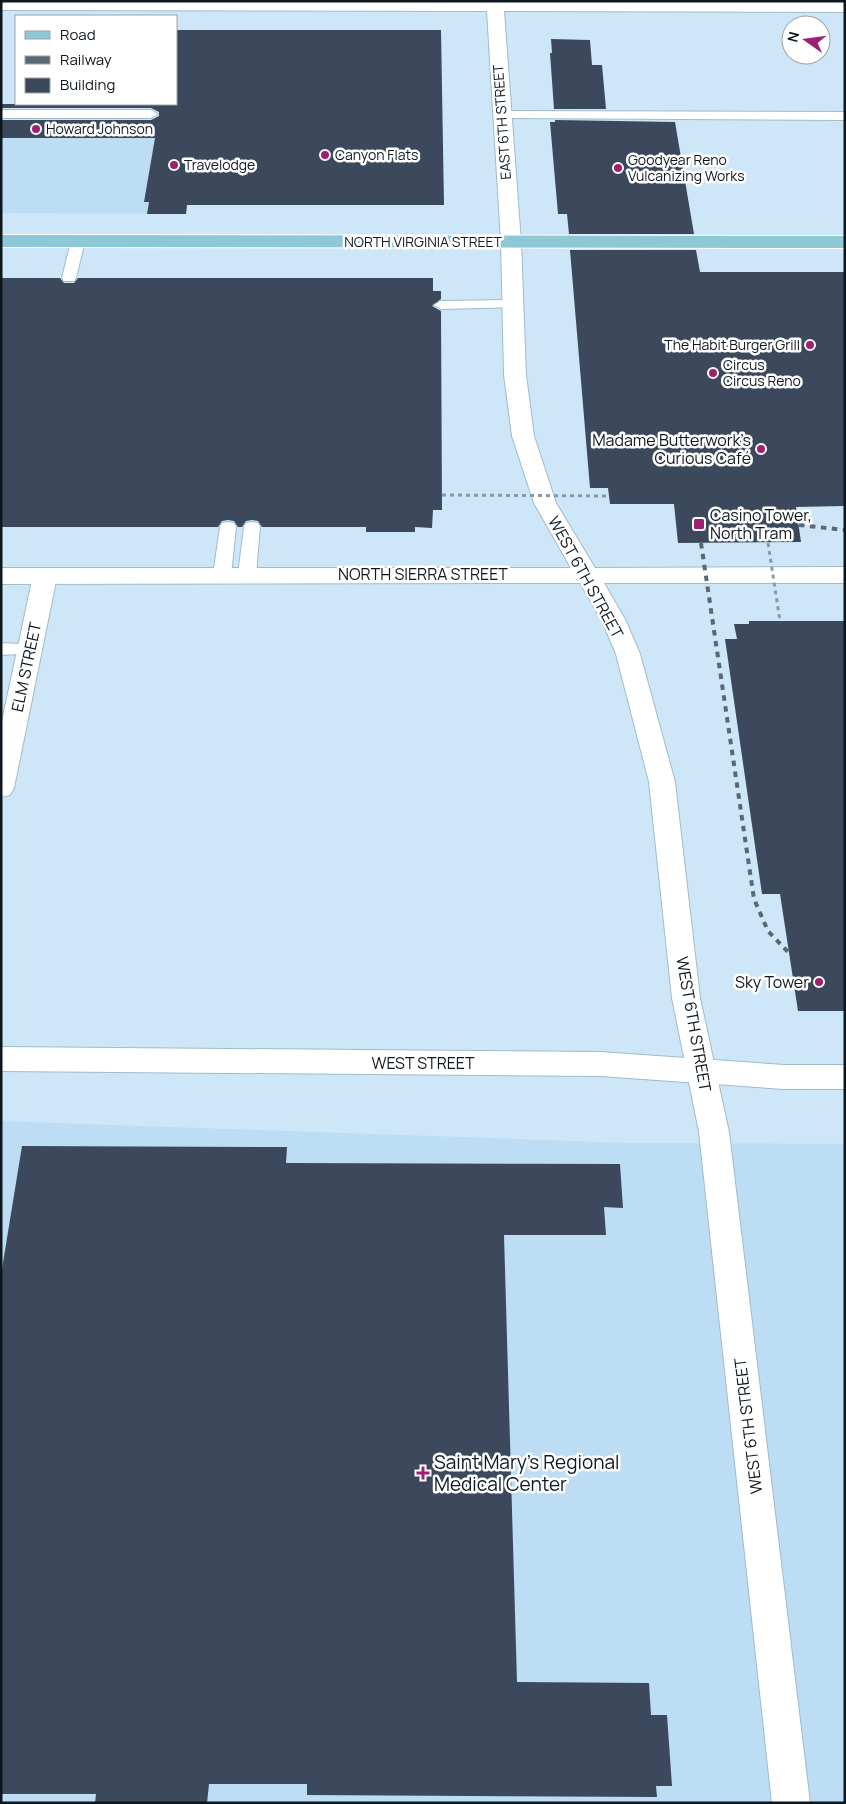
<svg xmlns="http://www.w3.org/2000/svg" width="846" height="1804" viewBox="0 0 846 1804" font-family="Manrope,sans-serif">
<rect width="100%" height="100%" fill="#cde7f9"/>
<g fill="#bcddf4">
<polygon points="199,120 186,214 1,213 1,121"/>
<polygon points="1,1121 630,1143 845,1144 845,1803 1,1803"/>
</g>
<g fill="#3c485c">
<polygon points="176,30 441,30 444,205 187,205 186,214 147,214 149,202 144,202 155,138 1,138 1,120 151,120 159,116 159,112 151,108 1,108 1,104 176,104"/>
<polygon points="551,39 590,40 592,65 602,65 606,109 554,109 550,53 552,53"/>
<polygon points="555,120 675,122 694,234 569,234 567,214 558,214 550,122 555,122"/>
<polygon points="570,250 696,250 700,272 845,272 845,506 796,507 801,542 678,543 674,504 610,504 608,488 590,488"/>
<polygon points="1,278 60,278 64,283 74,283 78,278 433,278 433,291 441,291 441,299 432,306 441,311 442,510 433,510 432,528 415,527 415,532 366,532 366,527 262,527 258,521 252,520 246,521 242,527 238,527 234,521 228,520 222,521 218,527 1,527"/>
<polygon points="749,621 845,621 845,1011 798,1011 780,894 762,894 725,639 737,639 734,624 749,624"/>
<polygon points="22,1146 287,1147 286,1163 620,1164 623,1208 604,1207 606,1235 504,1235 517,1682 649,1683 651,1715 667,1715 672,1786 656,1786 657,1797 307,1795 307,1784 209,1784 207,1803 95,1803 96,1794 1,1794 1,1275"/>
</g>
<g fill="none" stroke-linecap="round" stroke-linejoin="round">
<g stroke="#a1bacc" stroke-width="2">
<g id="lane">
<polygon points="1,110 151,110 158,114 151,118 1,118"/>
<polygon points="502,111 845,112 845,120 497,118 495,115"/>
<polygon points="78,237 85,241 76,278 74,281 64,281 62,278 71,241"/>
<polygon points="513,300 518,301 520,304 518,307 441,309 434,305 441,301"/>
<polygon points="228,522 234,523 236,527 231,575 228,579 216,579 213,575 220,527 222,523"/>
<polygon points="252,522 258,523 260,527 256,575 253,579 241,579 238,575 244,527 246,523"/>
<polygon points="1,643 36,645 39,649 36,653 1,655"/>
</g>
</g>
<g stroke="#a1bacc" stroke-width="2">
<g id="street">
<polygon points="45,568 53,571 57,576 14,788 10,795 1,797 1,726 33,576 37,571"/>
<polygon points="1,1047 600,1052 784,1065 845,1065 845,1089 784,1089 600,1076 1,1071"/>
</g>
</g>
<g stroke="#a1bacc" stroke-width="2">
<polygon id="secondary" points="1,1 845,2 845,12 504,11 521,242 526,375 534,436 556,503 595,568 845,567 845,583 604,583 626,621 640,654 675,782 700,998 729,1132 810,1803 772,1803 699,1132 672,998 649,782 616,654 602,621 580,583 1,584 1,568 571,568 534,503 512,436 504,375 501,242 487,11 1,10"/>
</g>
<g stroke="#fff" stroke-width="2">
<polygon id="primary" points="1,235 845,236 845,248 1,247"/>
</g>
<use href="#lane" fill="#fff" fill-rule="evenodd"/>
<use href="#street" fill="#fff" fill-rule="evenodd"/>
<use href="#secondary" fill="#fff" fill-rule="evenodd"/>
<use href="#primary" fill="#8ec8d7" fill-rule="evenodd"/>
<g stroke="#596874" stroke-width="4" stroke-dasharray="5.5 5.5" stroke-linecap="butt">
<polyline points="799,525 845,530"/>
<polyline points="701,543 754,899 768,931 789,953"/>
</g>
<g stroke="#869aa8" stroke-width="3" stroke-dasharray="4 4" stroke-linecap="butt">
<polyline points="442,495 609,496"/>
<polyline points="768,543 780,621"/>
</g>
</g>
<g fill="#9d2076" stroke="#fff" stroke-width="2">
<circle cx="36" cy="129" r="5"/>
<circle cx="325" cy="155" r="5"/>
<circle cx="174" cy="165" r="5"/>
<circle cx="618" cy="168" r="5"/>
<circle cx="810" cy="345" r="5"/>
<circle cx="713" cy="373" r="5"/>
<circle cx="761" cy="449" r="5"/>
<rect x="693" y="518" width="12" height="12" rx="2.5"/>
<circle cx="819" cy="982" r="5"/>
<path d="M420.5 1465.5h5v5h5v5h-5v5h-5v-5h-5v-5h5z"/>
</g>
<g text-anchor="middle" stroke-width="5" stroke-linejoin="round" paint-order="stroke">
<g font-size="14" fill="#0e171e" stroke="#fff">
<text transform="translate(502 122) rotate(-94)" y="5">EAST 6TH STREET</text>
<text x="423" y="247">NORTH VIRGINIA STREET</text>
</g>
<g font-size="14" fill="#0e171e" stroke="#fff" text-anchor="start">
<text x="46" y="134">Howard Johnson</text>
<text x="335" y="160">Canyon Flats</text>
<text x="628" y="165">Goodyear Reno<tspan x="628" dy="16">Vulcanizing Works</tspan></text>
<text x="184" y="170">Travelodge</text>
<text x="800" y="350" text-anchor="end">The Habit Burger Grill</text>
<text x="723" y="370">Circus<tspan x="723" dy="16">Circus Reno</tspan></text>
</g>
<g font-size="16" fill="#0e171e" stroke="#fff" text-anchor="end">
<text x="751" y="446">Madame Butterwork’s<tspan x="751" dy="18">Curious Café</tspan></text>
<text x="710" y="521" text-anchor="start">Casino Tower,<tspan x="710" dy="18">North Tram</tspan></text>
<text x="809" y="988">Sky Tower</text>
</g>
<g font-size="16" fill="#0e171e" stroke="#fff">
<text x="423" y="580">NORTH SIERRA STREET</text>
<text transform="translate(586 577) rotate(61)" y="6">WEST 6TH STREET</text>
<text transform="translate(26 667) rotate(-78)" y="6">ELM STREET</text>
<text transform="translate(694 1024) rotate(80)" y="6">WEST 6TH STREET</text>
<text x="423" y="1069">WEST STREET</text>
<text transform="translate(748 1426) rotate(-97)" y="6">WEST 6TH STREET</text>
</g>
<g font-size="19" fill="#0e171e" stroke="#fff" text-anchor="start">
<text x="434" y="1469">Saint Mary's Regional<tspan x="434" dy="22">Medical Center</tspan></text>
</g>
</g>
<rect width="846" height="1804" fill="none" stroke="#0e171e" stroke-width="5"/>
<rect x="15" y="15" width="162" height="90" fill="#ffffff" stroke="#9fa2a5"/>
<rect x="25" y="31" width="25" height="8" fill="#8ec8d7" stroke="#9fa2a5"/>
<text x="60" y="40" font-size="15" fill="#0e171e">Road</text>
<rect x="25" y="56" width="25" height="8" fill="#596874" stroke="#9fa2a5"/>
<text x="60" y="65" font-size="15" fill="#0e171e">Railway</text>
<rect x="25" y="78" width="25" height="15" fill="#3c485c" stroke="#9fa2a5"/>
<text x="60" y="90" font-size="15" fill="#0e171e">Building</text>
<g transform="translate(806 40) rotate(284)"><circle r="24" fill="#ffffff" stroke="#9fa2a5"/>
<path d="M0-4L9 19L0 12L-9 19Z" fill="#9d2076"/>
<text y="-8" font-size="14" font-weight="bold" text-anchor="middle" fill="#0e171e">N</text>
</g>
</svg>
